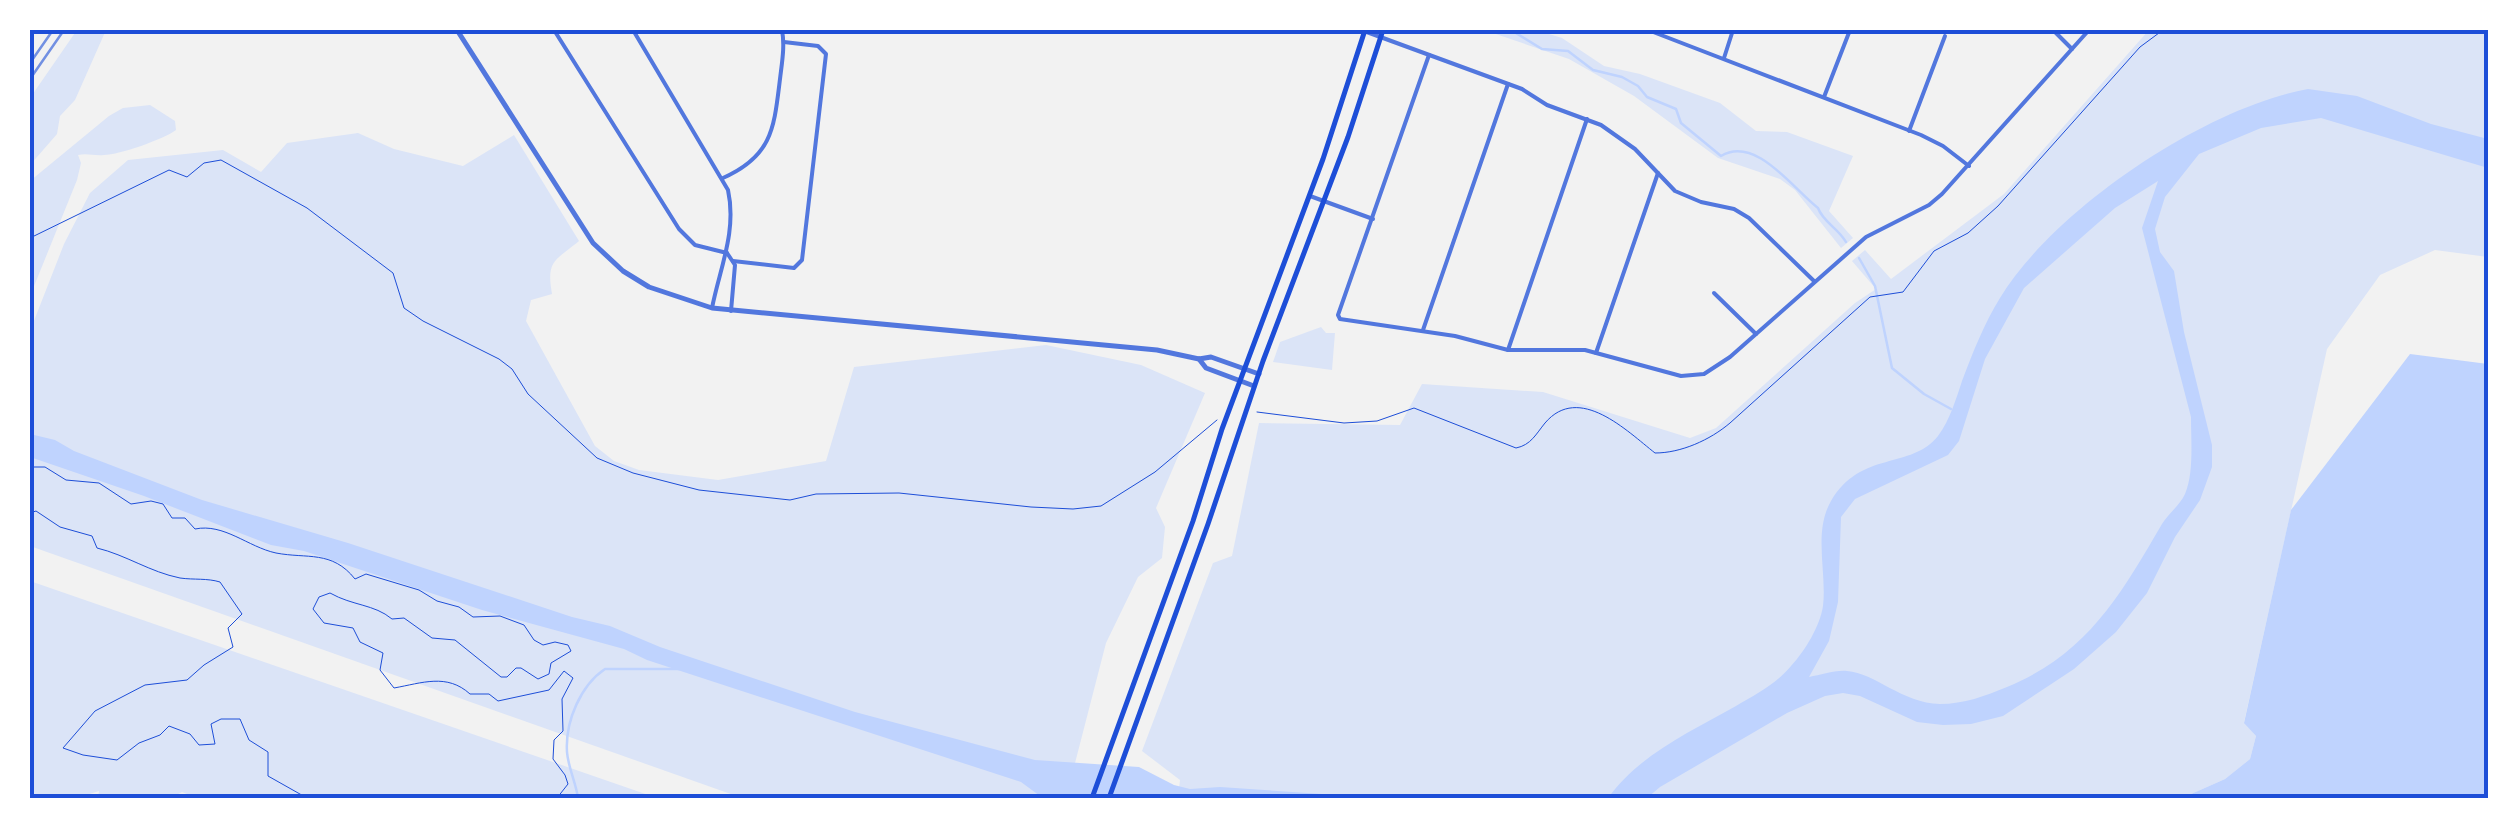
<svg xmlns="http://www.w3.org/2000/svg" width="2518" height="828" viewBox="0 0 2518 828" font-family="'Varela Round',sans-serif">
<rect width="100%" height="100%" fill="#f2f2f2"/>
<g fill="#dbe4f7">
<polygon points="77,30 106,30 75,100 60,116 57,134 30,165 30,98"/>
<polygon points="1484,30 1536,30 1562,38 1604,66 1640,74 1720,103 1756,131 1787,132 1853,156 1829,211 1853,238 1841,248 1795,190 1780,179 1718,158 1634,96 1569,59"/>
<polygon points="2149,30 2488,30 2488,257 2435,250 2380,275 2327,349 2244,722 2256,736 2250,759 2225,779 2182,798 1178,798 1180,780 1142,751 1213,563 1232,556 1259,423 1400,425 1422,384 1543,392 1690,438 1716,428 1855,303 1876,289 1852,261 1865,250 1891,279 2004,194"/>
<path d="M150 105 175 121 176 130C164 139 119 155 104 155 94 156 88 153 78 155L81 163 77 180 30 296V181L109 116 123 108Z"/>
<path d="M358 133 394 149 463 166 514 135 579 241C555 261 546 260 552 294L531 300 526 321 595 446 614 461 639 470 718 480 826 461 854 367 1046 345 1141 365 1205 393 1156 508 1165 527 1162 558 1138 577 1106 643 1066 798H742L30 546V331L64 244 90 193 128 160 223 150 261 172 287 143Z"/>
<polygon points="1321,327 1326,333 1335,333 1332,370 1273,362 1280,342"/>
<polygon points="30,581 657,798 197,798 182,792 171,798 98,798 99,791 77,798 30,798"/>
</g>
<g fill="#bfd3fe" fill-rule="evenodd">
<path d="M2308 89 2357 96 2431 124 2488 139V168L2321 118 2261 128 2199 154 2165 197 2155 229 2160 252 2174 271 2184 332 2212 445V467L2200 500 2175 537 2147 593 2116 632 2074 669 2003 716 1971 724 1943 725 1917 722 1860 696 1843 693 1825 696 1787 713 1660 787 1647 798H1608C1640 754 1690 732 1736 706 1756 694 1776 684 1791 666 1805 651 1820 626 1823 606 1827 573 1813 532 1831 501 1861 450 1911 470 1938 436 1950 420 1956 399 1962 381 1973 352 1984 324 2000 298 2054 209 2206 107 2308 89ZM2158 181 2142 228 2191 417C2191 440 2194 473 2185 494 2180 505 2168 514 2162 524 2120 596 2087 654 2007 687 1985 696 1964 704 1940 704 1902 703 1875 673 1847 671 1834 670 1821 675 1809 677L1829 641 1838 602 1841 517 1855 499 1948 455 1959 441 1985 359 2024 288 2115 208Z"/>
<polygon points="2410,354 2488,364 2488,798 2182,798 2225,779 2250,759 2256,736 2244,723 2291,510"/>
<polygon points="30,434 55,440 74,451 202,500 348,543 572,617 610,626 660,647 855,712 1035,760 1139,767 1174,785 1190,789 1220,787 1381,798 1040,796 1021,782 647,660 624,649 482,610 304,551 271,545 144,496 30,457"/>
</g>
<g fill="none" stroke-linecap="round" stroke-linejoin="round">
<g stroke="#bfd3fe" stroke-width="2.5">
<path d="M1511 30 1542 49 1568 51 1593 70 1622 77 1638 86 1647 97 1676 109 1681 123 1721 156C1756 135 1793 189 1818 208 1823 222 1838 228 1846 242"/>
<polyline points="1859,258 1875,286 1892,368 1924,394 1951,409"/>
<path d="M578 798C576 783 568 767 567 752 565 721 581 685 605 669H680"/>
</g>
<g stroke="#1d4ed8" stroke-width="1">
<polyline points="30,238 169,170 187,177 204,163 221,160 307,208 393,273 404,308 423,321 499,359 512,369 528,394 597,458 633,473 699,490 790,500 816,494 899,493 1031,507 1073,509 1101,506 1155,472 1217,420"/>
<path d="M1257 412 1344 423 1377 421 1414 408 1516 448C1531 445 1536 434 1545 423 1579 383 1627 431 1655 453 1681 453 1710 440 1730 423L1870 297 1903 292 1934 251 1968 233 1998 206 2140 47 2163 30"/>
<path d="M30 467H45L66 480 99 483 131 504 151 501 163 504 172 518H185L195 529C224 523 248 547 276 553 307 559 332 550 355 579L366 574 419 590 437 601 459 607 473 617 500 616 524 625 534 640 543 645 555 642 568 645 571 651 551 663 549 674 538 679 521 668H516L507 677H501L455 640 432 638 404 618 392 619C374 604 353 606 330 593L319 597 313 609 324 623 353 628 360 642 383 653 380 670 394 688C422 683 447 673 470 694H489L498 701 549 690 564 671 573 678 562 699 563 731 554 740 553 759 565 775 568 784 557 798"/>
<path d="M30 513 36 511 60 527 92 536 97 548C126 555 150 572 180 578 194 580 207 578 220 582L242 614 228 628 233 647 204 665 187 680 145 685 95 711 63 748 83 755 117 760 139 743 160 735 169 726 190 734 199 745 215 744 211 724 221 719H240L249 740 268 752V776L307 798"/>
</g>
<g stroke="#5277de" stroke-width="4">
<polyline points="554,30 679,229 695,245 727,253"/>
<path d="M633 30 728 190C737 231 720 268 712 308"/>
<polyline points="1648,30 1921,135 1943,146 1969,166"/>
<polyline points="2053,30 2072,49"/>
<polyline points="1364,31 1522,89 1547,105 1601,125 1635,149 1675,191 1701,202 1734,209 1749,218 1814,281"/>
<polyline points="1429,55 1338,315 1340,319 1455,336 1508,350 1585,350 1681,376 1704,374 1730,357 1866,237 1929,205 1942,194 2089,30"/>
<polyline points="1724,58 1733,30"/>
<polyline points="1824,97 1850,30"/>
<polyline points="1909,131 1945,36"/>
<path d="M723 178C773 156 774 127 780 79 782 62 785 46 782 30"/>
<polyline points="1310,196 1373,219"/>
<polyline points="727,253 735,265 731,311"/>
<polyline points="733,261 794,268 802,260 826,54 818,46 784,42"/>
<polyline points="1714,293 1756,334"/>
<polyline points="1423,330 1508,84"/>
<polyline points="1508,350 1587,119"/>
<polyline points="1596,353 1658,173"/>
</g>
<g stroke="#5277de" stroke-width="5">
<polyline points="457,30 593,243 623,271 649,287 712,308 1157,350 1199,359 1211,357 1259,374"/>
<polyline points="1199,359 1206,368 1254,386"/>
</g>
<g stroke="#1d4ed8" stroke-width="5">
<polyline points="1092,798 1193,521 1222,429 1323,159 1365,30"/>
<polyline points="1109,798 1208,524 1263,361 1348,137 1383,30"/>
</g>
<polyline stroke="#7290e2" stroke-width="2.5" points="30,63 53,30"/>
<polyline stroke="#7290e2" stroke-width="2.5" points="30,79 64,30"/>
</g>
<rect width="2518" height="828" fill="none" stroke="#ffffff" stroke-width="65"/>
<rect x="32" y="32" width="2454" height="764" fill="none" stroke="#1d4ed8" stroke-width="4"/>
</svg>
